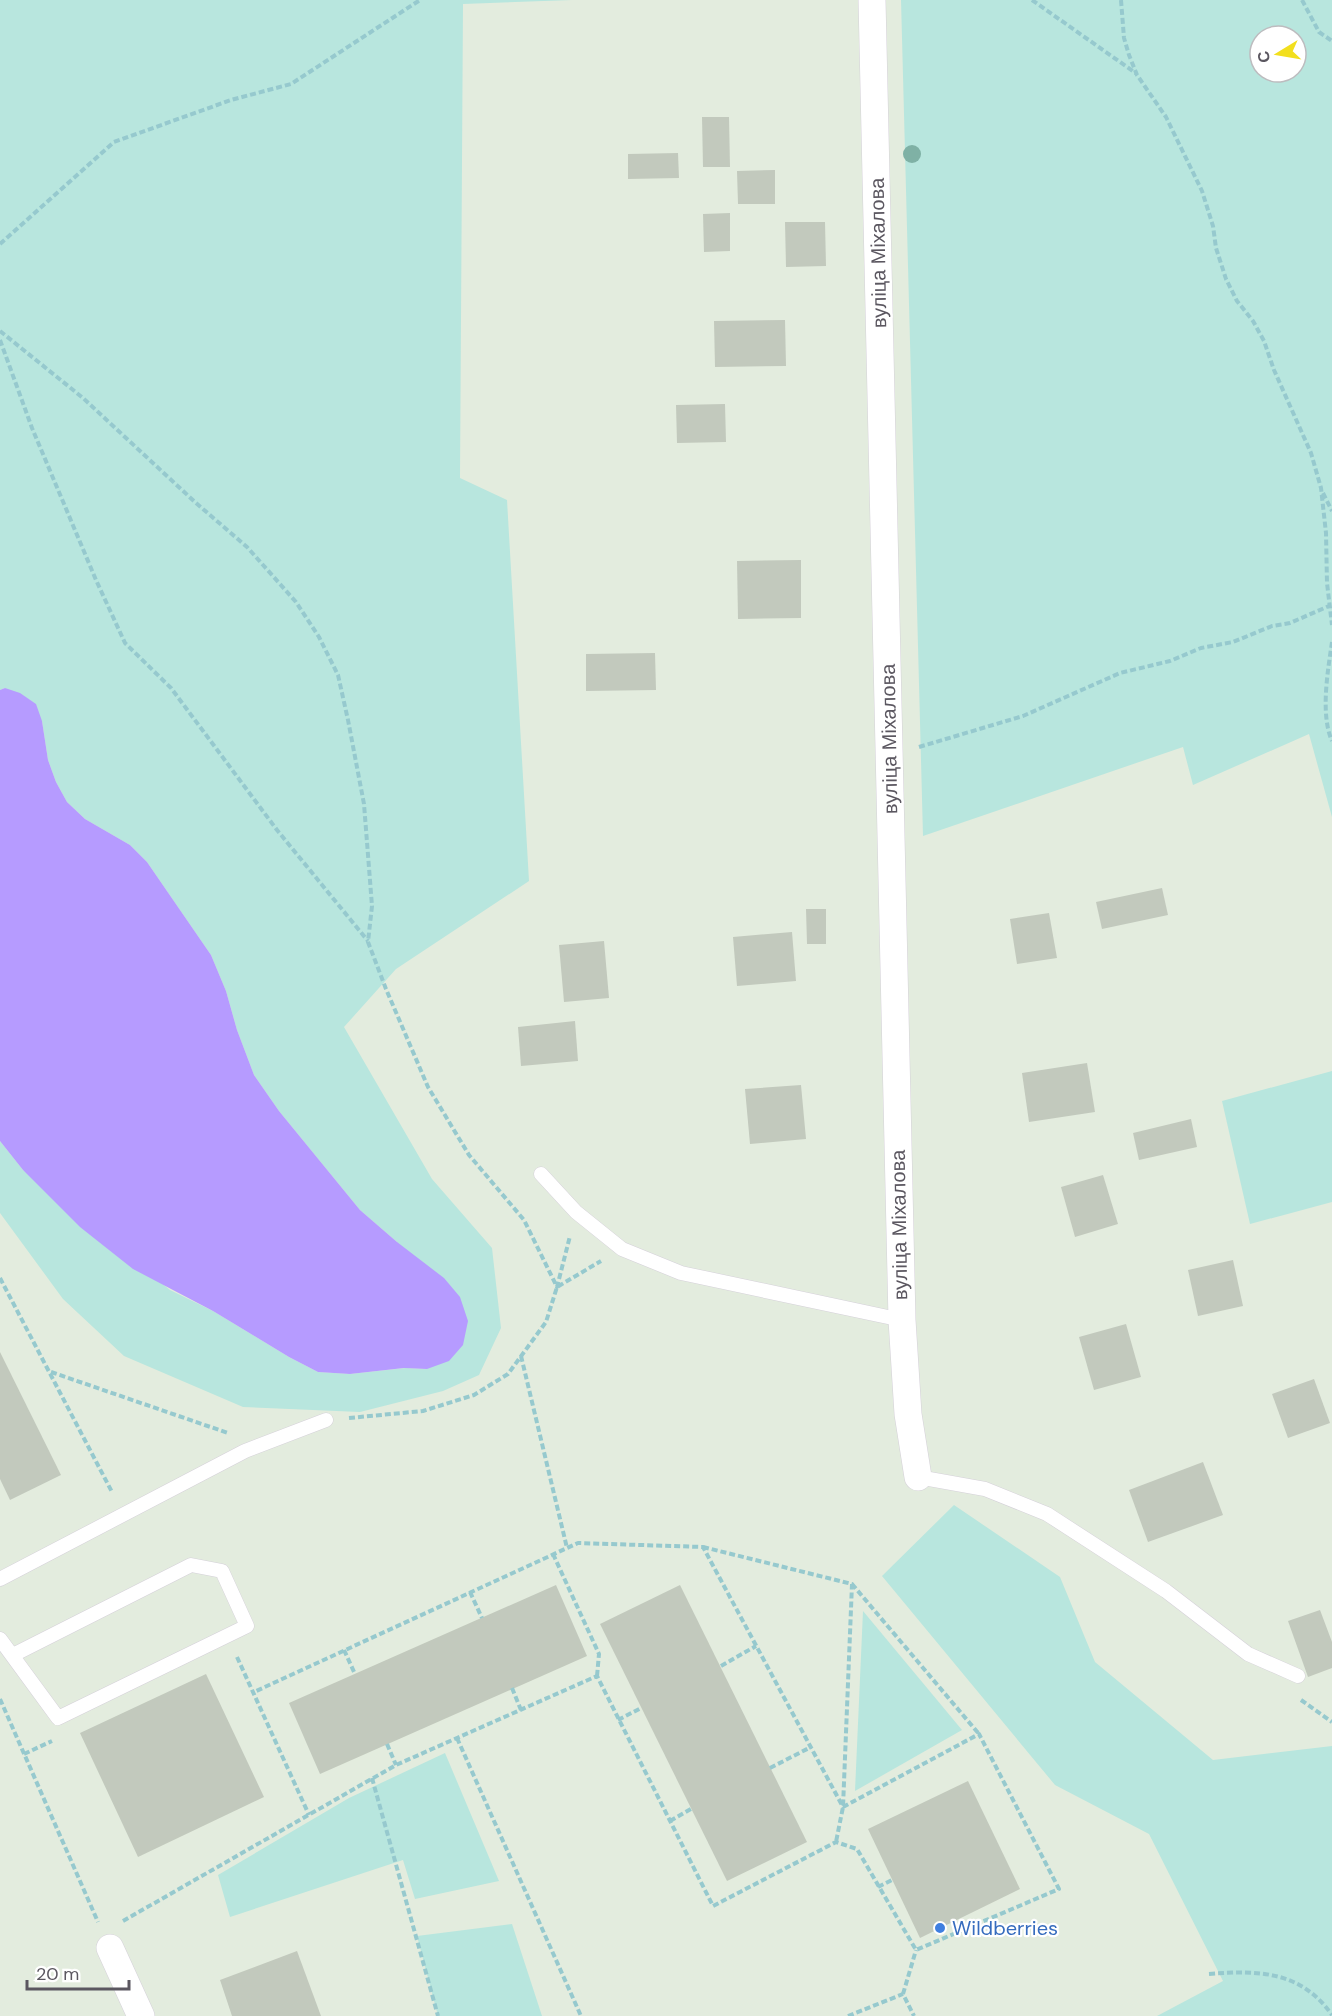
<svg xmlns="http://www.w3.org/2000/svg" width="1332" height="2016" viewBox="0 0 1332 2016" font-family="'DM Sans',sans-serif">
<rect width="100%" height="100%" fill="#e3ecde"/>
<g fill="#b8e6de" fill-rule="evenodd">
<polygon points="0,0 572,0 463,4 460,478 507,500 529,881 396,969 344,1027 432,1179 492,1248 501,1328 479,1375 443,1391 360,1412 243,1407 124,1356 63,1299 0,1213 0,1141 23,1170 170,1290 213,1311 289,1357 318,1372 350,1374 405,1368 427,1369 397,1242 360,1210 279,1111 254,1075 237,1030 226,991 211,955 147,862 130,845 85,819 67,802 56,782 48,760 42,721 5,688 0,690"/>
<path d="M901 0H1332V817L1309 734 1193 785 1183 747 923 836ZM1260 36H1296V72H1260Z"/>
<polygon points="1332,1071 1332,1202 1250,1224 1222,1101"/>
<polygon points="954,1505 1060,1577 1095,1662 1213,1760 1332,1746 1332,2016 1157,2016 1223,1981 1149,1834 1055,1785 882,1576"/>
<polygon points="863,1611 962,1730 855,1791"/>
<polygon points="445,1753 499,1881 415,1899 403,1860 230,1917 218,1875 349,1798"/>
<polygon points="512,1924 542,2016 438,2016 417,1936"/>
</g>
<polygon fill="#b69bff" points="5,688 20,693 36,704 42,721 48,760 56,782 67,802 85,819 130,845 147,862 211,955 226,991 237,1030 254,1075 279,1111 360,1210 397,1242 444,1278 460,1297 468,1321 463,1345 449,1361 427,1369 404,1368 350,1374 318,1372 289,1357 213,1311 133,1269 80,1227 23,1170 0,1141 0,690"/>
<g fill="#c2c9bd">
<polygon points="702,117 729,117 730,167 703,167"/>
<polygon points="678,153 679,178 628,179 628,154"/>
<polygon points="775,170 775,204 738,204 737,171"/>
<polygon points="730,213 730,251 704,252 703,214"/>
<polygon points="785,222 825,222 826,266 786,267"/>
<polygon points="785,320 786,366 715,367 714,321"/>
<polygon points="725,404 726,442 677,443 676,405"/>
<polygon points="801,560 801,618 738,619 737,561"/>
<polygon points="655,653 656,690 586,691 586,654"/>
<polygon points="1162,888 1168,915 1102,929 1096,902"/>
<polygon points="806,909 826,909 826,944 807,944"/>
<polygon points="1049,913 1057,958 1017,964 1010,919"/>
<polygon points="792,932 796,981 737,986 733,937"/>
<polygon points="604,941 609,998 564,1002 559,945"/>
<polygon points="575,1021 578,1061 521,1066 518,1027"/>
<polygon points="1087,1063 1095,1112 1029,1122 1022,1073"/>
<polygon points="801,1085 806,1139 750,1144 745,1089"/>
<polygon points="1191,1119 1197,1147 1139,1160 1133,1133"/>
<polygon points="1103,1175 1118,1224 1075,1237 1061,1187"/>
<polygon points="1233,1260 1243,1306 1198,1316 1188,1270"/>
<polygon points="1126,1324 1141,1377 1094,1390 1079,1337"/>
<polygon points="0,1352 61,1475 10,1500 0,1479"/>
<polygon points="1314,1379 1330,1423 1288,1438 1272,1394"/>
<polygon points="1203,1462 1223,1515 1148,1542 1129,1490"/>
<polygon points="556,1585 587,1656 320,1774 289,1703"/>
<polygon points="680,1585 807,1842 727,1881 600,1624"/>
<polygon points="1320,1610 1332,1642 1332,1668 1308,1677 1288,1621"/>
<polygon points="206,1674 264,1797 138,1857 80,1733"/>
<polygon points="968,1781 1020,1889 920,1938 868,1829"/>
<polygon points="297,1951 321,2016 232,2016 220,1980"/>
</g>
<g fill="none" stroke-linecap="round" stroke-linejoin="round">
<g stroke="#d5d1d9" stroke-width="15">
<g id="service">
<polyline points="541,1174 576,1212 622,1249 681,1273 902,1320"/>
<polyline points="918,1477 985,1489 1047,1514 1166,1591 1248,1654 1298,1676"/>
<polyline points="0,1579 245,1451 326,1420"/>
<polyline points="0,1639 58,1718 247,1626 222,1571 191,1565 13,1655"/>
</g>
</g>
<g stroke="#d5d1d9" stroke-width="28">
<g id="minor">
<polyline points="872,0 902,1320 908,1414 918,1477"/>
<polyline points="110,1948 141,2016"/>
</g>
</g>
<g stroke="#96c9ce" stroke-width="4" stroke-dasharray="6 3" stroke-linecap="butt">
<polyline points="1032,0 1137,74"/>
<polyline points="1121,0 1124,38 1129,55 1137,75 1166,117 1202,191 1213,226 1216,248 1226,279 1237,301 1253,321 1264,341 1274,370 1311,453 1321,488 1326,533 1327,583 1332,625"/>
<polyline points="1302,0 1319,32 1332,41"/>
<polyline points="0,244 114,142 231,100 291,84 420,0"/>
<polyline points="0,331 83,398 196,503 247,547 296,602 319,637 338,675 348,720 364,804 372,906 368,942 386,989 428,1087 469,1155 524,1220 557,1287 570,1236"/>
<polyline points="0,340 32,428 96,580 125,643 171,688 277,830 368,941"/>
<polyline points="1323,493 1332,511"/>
<path d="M1332 642C1328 670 1320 714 1332 741"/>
<polyline points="919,747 1023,716 1120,673 1170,661 1201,648 1233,642 1272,626 1290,623 1329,606"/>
<polyline points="0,1278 112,1492"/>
<polyline points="521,1356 567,1548"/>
<polyline points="51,1372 228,1433"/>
<polyline points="349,1418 423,1411 474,1395 508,1374 546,1322 557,1287 601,1261"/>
<polyline points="703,1547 852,1584 843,1807 836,1842"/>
<polyline points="553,1554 599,1654 597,1676"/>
<polyline points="852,1584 979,1734"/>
<polyline points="470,1592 482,1618"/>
<polyline points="344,1650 355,1674"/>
<polyline points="237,1657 309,1815"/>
<polyline points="721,1666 756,1646"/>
<polyline points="512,1688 521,1710"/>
<polyline points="0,1699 98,1922"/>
<polyline points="1301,1700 1332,1722"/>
<polyline points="618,1720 641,1708"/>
<polyline points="457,1738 581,2016"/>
<polyline points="387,1744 396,1765"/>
<polyline points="24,1754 52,1741"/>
<polyline points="770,1768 811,1747"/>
<polyline points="372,1778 438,2016"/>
<polyline points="670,1821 691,1809"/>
<polyline points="878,1887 892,1880"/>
<polyline points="123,1921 396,1765 597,1676 713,1906 836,1842 857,1849 916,1950 1059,1889 979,1734 843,1807 703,1547 578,1543 254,1692"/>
<path d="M1209 1974C1259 1970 1301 1971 1332 2015"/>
<polyline points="903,1994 916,1950"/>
<polyline points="848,2016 903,1994 914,2016"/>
</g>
<use href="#service" stroke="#fff" stroke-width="14"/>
<use href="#minor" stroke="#fff" stroke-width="27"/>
</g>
<circle fill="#7fb1a5" cx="912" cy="154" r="9"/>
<circle fill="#3f7fe0" stroke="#fff" stroke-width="2" cx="940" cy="1928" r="6"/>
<g text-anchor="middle" stroke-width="4.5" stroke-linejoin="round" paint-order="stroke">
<g font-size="20" fill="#5b5760" stroke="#fff">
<text transform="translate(878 253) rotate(-91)" y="7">вуліца Міхалова</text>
<text transform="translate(889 739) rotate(-91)" y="7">вуліца Міхалова</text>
<text transform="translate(899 1225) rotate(-91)" y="7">вуліца Міхалова</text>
</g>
<g font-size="20" fill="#366cbe" stroke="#fff" text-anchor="start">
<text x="952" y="1935">Wildberries</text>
</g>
</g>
<g transform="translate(1278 54) rotate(259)"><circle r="28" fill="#ffffff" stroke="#bdbcbf" stroke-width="1.5"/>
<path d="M0-4.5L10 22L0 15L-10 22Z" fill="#f2df1e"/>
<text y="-9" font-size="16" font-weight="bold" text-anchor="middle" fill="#5b5760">С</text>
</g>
<path d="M27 1980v9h102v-9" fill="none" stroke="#5b5760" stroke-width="3"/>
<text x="36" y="1980" font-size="18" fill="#5b5760" stroke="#ffffff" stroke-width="4.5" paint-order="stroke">20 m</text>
</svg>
